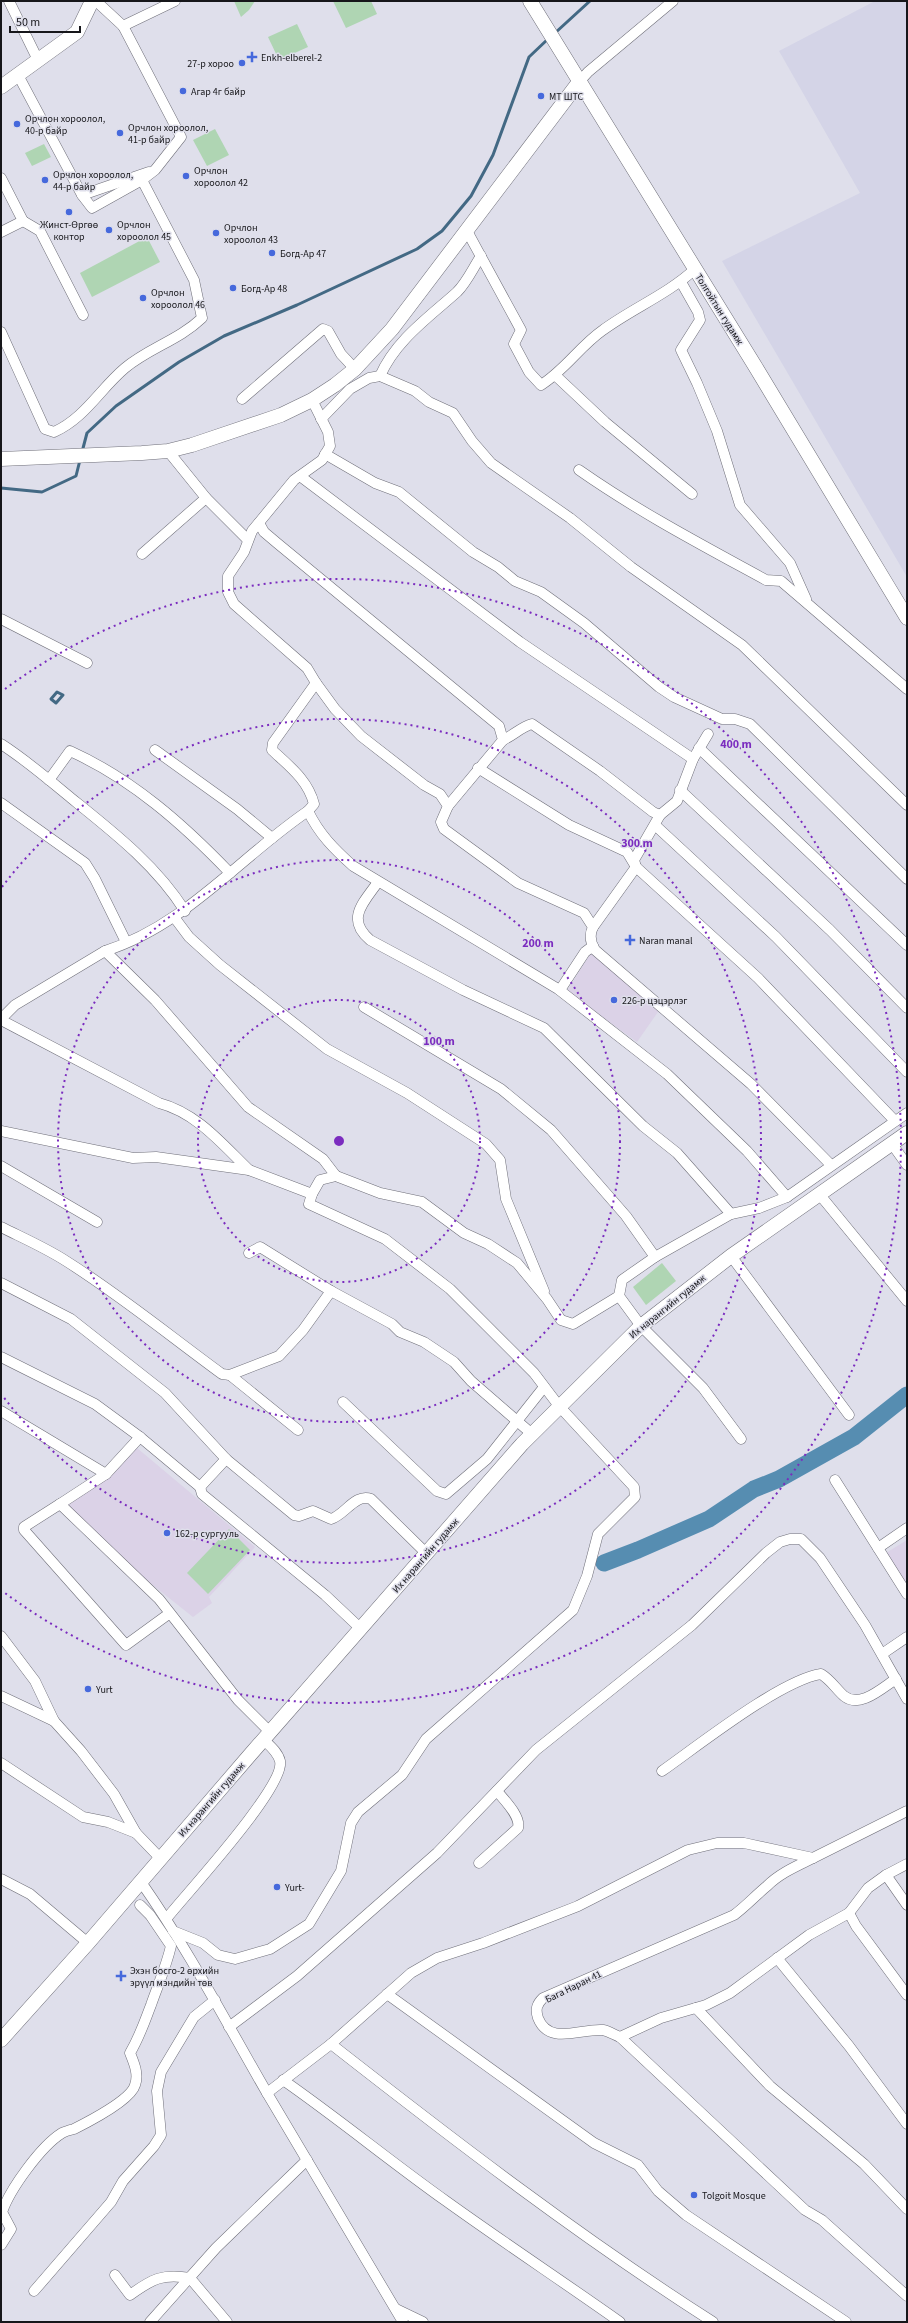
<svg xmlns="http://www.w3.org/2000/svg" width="908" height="2323" viewBox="0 0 908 2323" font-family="'Source Sans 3',sans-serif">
<rect width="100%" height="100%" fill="#dfdfeb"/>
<polygon fill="#d4d4e7" points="875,1 907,1 907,577 722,261 860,193 779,51"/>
<g fill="#dbd2e7">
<polygon points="591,953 660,1009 637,1042 567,991"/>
<polygon points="137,1448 255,1547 209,1597 212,1603 193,1617 144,1578 67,1504 107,1476"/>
<polygon points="907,1540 907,1585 886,1553"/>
</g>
<g fill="#afd5b3">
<polygon points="234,1 255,1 249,10 241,17"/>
<polygon points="333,1 371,1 377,14 346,28"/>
<polygon points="297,24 308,47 279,60 268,37"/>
<polygon points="215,129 229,155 207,166 193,140"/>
<polygon points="44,144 51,157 32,166 25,153"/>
<polygon points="147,237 160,262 92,297 80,273"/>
<polygon points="662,1263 676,1281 646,1305 633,1287"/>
<polygon points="229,1529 250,1550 208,1594 187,1573"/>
</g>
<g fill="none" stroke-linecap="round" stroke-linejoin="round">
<g stroke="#436984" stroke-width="3">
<polyline points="555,33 590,1"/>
<polyline points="82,452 87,433 116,406 179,362 224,336 297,305 417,249 442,231 471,196 493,155 529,57 549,38"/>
<polyline points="1,488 42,492 76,476 80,460"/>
<polygon points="57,692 63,695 56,703 51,699"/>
</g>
<polyline stroke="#568db1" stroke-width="17" points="604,1563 638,1550 709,1519 754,1489 779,1479 854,1437 907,1395"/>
<g stroke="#6f6f79" stroke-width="11">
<g id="street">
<polyline points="9,1 38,60"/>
<polyline points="96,1 123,26 175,1"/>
<polyline points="18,75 82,195 149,172"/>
<polyline points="579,82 588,72 673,1"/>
<polyline points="1,178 23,221 1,232"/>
<polyline points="82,195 92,208 142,180"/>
<polyline points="23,221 40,231 83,315"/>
<path d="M467 231 521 330 514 344 529 372 541 385C565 370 580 346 603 330 633 308 668 294 695 269"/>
<polyline points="681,282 698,312 700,320 681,350 697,383 717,431 740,505 790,563 806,599"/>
<path d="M1 332 45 429 54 432C85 418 100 389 125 368 149 348 179 340 202 318L194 280 142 180 155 170 181 137 123 26"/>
<path d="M380 376C396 340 428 318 457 292 467 282 473 268 481 256"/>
<polyline points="556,376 605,422 692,494"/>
<polyline points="242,399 323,329 328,331 341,354 355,369"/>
<polyline points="321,419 350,389 369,378 380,376 415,391 429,402 453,413 472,441 491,463 570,518 631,567 742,645 907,805"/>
<polyline points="168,451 206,498 248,540"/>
<polyline points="325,454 375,483 399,492 473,552 498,567 515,581 541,592 584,623 659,687 674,697 722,719 735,719 750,724 907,879"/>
<path d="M579 470C639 512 702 545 766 580L781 581 907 689"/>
<polyline points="300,476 520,642 693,759"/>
<polyline points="259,523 264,532 277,543 499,726 503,740 448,806"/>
<polyline points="142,554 206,498"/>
<polyline points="1,619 87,663"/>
<path d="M316 683 335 709 361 736 424 785 440 794 448 806 441 822 444 829 518 883 584 913 593 927C589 935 590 942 595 950L751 1084 831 1165"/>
<path d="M503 740C514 735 521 727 532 724L600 771 653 812 660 815"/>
<path d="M1 744C26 760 48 779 71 798 112 831 156 865 185 911"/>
<polyline points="699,748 907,945"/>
<polyline points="155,750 237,809 272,838"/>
<polyline points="478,768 569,825 627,852 636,867 758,978 895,1121"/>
<path d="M49 780 70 751C132 779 183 824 230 873"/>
<polyline points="680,790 830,930 907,1008"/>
<polyline points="1,803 85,863 95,879 126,942"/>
<path d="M308 811C319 834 334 849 353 866L558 989 667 1074 747 1151 787 1197"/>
<polyline points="656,826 776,937 907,1072"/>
<path d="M378 882C364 902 345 919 370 940L463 990 544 1028 643 1126 677 1153 731 1214"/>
<polyline points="174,917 189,937 220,965 327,1049 407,1093 486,1144 500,1160 506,1199 544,1291"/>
<polyline points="593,927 636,867 634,860 660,815 677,801 693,759 708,734"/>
<polyline points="105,951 155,1000 248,1107 323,1159 336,1176"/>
<polyline points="560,990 585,952 593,946"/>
<polyline points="364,1007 501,1089 551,1130 626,1216 655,1257"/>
<path d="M1 1019 15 1005 105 951C185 926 240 857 308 811L314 804C308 780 289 766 272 750L273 743 316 683 307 668 234 604 228 592V576L244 552 252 531 294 480 322 460 330 446 328 432 312 400"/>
<path d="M1 1020 159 1103C197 1113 222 1144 249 1170"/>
<polyline points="1,1131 133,1158 156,1157 249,1170 312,1194 320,1180 336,1176 380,1193 422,1202 464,1233 488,1244 517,1263 547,1299 561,1320 573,1324 619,1296"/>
<polyline points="892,1144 907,1165"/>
<polyline points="1,1166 97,1222"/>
<polyline points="820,1195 907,1301"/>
<path d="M1 1227C23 1238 46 1248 66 1261 120 1295 170 1336 222 1374L230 1375 279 1356 303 1330 331 1291 392 1324 400 1332 424 1342 454 1362 471 1381 532 1434"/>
<polyline points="249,1253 260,1247 331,1291"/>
<polyline points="731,1256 849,1415"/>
<path d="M1 1283 71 1319 165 1393 226 1459 294 1515 299 1516 313 1511 331 1519C345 1515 355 1493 371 1499L426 1553"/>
<polyline points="1,1357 95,1404 140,1437 200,1487 202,1494 325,1595 360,1628"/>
<polyline points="230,1375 298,1430"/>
<polyline points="343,1402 437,1491 446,1494 487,1459 544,1387"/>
<polyline points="1,1411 106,1474 140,1437"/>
<polyline points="741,1439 703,1388 641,1326 619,1296 622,1280 655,1257 731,1214 759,1208 787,1197 907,1113"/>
<polyline points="835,1480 907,1594"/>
<polyline points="200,1487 226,1459"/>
<polyline points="60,1504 106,1474"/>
<polyline points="878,1548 907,1528"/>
<polyline points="170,1613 126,1645 24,1530 24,1527 60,1504 159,1599 170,1613 238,1700 270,1732"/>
<polyline points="1,1636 35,1681 54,1721"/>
<polyline points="882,1654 907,1637"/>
<polyline points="1,1696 54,1721 81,1751 114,1794 136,1833 160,1858"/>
<polyline points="1,1763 83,1817 108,1822 136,1833"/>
<path d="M662 1771C699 1745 781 1680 821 1674 831 1680 836 1689 844 1696 860 1709 882 1688 896 1679"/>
<path d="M813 1858C797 1866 780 1873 767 1886 755 1896 746 1906 734 1915L543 1998C537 2004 535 2009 538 2018 549 2046 581 2028 603 2030 608 2031 615 2035 620 2037L661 2018 706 2005 730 1993 809 1935 849 1913 868 1888 886 1875 907 1864"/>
<path d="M479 1863 518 1828C521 1816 504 1800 497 1791"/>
<polyline points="886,1875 907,1905"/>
<polyline points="1,1879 30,1894 88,1943"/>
<path d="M141 1882C188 1949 226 2022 267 2093 312 2169 358 2246 403 2322"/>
<polyline points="849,1913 856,1926 907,1995"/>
<path d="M167 1918C186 1894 286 1786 280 1761 278 1752 269 1745 263 1739"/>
<polyline points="173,1931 203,1943 218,1955 235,1959 270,1949 309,1924 341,1871 351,1823 358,1812 402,1775 426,1739 573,1610 587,1576 598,1534 635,1497 634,1487 559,1406 534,1373 450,1289 385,1239 309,1204 312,1194"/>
<polyline points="777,1958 849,2046 907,2124"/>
<polyline points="387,1994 594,2143 638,2165 658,2191 686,2215 846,2322"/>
<polyline points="696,2008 770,2086 864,2164 907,2209"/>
<polyline points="229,2027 297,1976 437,1853 536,1750 692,1625 766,1553 780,1542 790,1539 801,1539 820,1558 865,1625 907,1699"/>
<polyline points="620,2037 805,2210 822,2220 907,2296"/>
<path d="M331 2044C455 2141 580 2237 713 2322"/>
<path d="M283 2080C339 2119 391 2162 446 2201 503 2242 562 2281 620 2322"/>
<polyline points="267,2093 331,2044 411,1973 437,1958 483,1943 578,1906 688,1850 717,1843 744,1843 813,1858 907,1811"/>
<path d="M1 2245 11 2229 2 2212C10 2189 41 2146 62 2133 66 2131 70 2130 74 2129 88 2122 131 2100 135 2085 139 2074 134 2063 130 2053 140 2036 144 2023 151 2005 158 1985 166 1967 171 1946L150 1915 140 1905"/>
<path d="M115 2275 130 2295C152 2279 163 2273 190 2278L227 2322"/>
<polyline points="34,2291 111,2202 123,2181 154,2146 161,2135 157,2091 161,2072 194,2017 215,2000"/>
<polyline points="396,2309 423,2322"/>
<polyline points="150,2322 216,2248 307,2160"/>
</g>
</g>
<g stroke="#6f6f79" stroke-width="15">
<g id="secondary">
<polyline points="530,1 755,366 907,618"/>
<polyline points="1,87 77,32 92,1"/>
<polyline points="1,459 142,453 168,451 192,445 281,415 312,400 335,385 355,369 392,329 579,82"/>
<polyline points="1,2040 88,1943 249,1756 522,1444 641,1326 731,1256 907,1133"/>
</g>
</g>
<use href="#street" stroke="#fff" stroke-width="10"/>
<use href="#secondary" stroke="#fff" stroke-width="14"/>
</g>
<g fill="none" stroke="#7b2cbf" stroke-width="2" stroke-dasharray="2 4">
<circle cx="339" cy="1141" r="141"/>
<circle cx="339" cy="1141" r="281"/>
<path d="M2 887A422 422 0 1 1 2 1395"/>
<path d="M5 689A562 562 0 1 1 5 1593"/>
</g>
<g fill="#4669dc" stroke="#dfdfeb" stroke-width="1.5">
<path d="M250 51h4v4h4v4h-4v4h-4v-4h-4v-4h4z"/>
<circle cx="242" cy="63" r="4"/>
<circle cx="183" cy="91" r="4"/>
<circle cx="541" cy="96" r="4"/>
<circle cx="17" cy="124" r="4"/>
<circle cx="120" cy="133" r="4"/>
<circle cx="186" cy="176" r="4"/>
<circle cx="45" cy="180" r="4"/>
<circle cx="69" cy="212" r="4"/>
<circle cx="109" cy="230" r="4"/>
<circle cx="216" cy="233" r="4"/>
<circle cx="272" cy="253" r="4"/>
<circle cx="233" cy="288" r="4"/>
<circle cx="143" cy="298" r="4"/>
<path d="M628 934h4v4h4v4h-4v4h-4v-4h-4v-4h4z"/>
<circle cx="614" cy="1000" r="4"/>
<circle cx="167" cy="1533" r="4"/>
<circle cx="88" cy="1689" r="4"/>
<circle cx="277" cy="1887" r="4"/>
<path d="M119 1970h4v4h4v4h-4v4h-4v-4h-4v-4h4z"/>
<circle cx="694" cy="2195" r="4"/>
</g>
<g text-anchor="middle" stroke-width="3" stroke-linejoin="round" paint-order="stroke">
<g font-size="10" fill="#16161a" stroke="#dfdfeb" text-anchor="start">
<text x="261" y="61">Enkh-elberel-2</text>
<text x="234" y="67" text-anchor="end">27-р хороо</text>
<text x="191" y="95">Агар 4г байр</text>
<text x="549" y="100">MТ ШТС</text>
<text x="25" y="122">Орчлон хороолол,<tspan x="25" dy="12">40-р байр</tspan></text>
<text x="128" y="131">Орчлон хороолол,<tspan x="128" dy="12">41-р байр</tspan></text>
<text x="194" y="174">Орчлон<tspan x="194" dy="12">хороолол 42</tspan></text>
<text x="53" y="178">Орчлон хороолол,<tspan x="53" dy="12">44-р байр</tspan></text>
<text x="69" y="228" text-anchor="middle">Жинст-Өргөө<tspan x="69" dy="12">контор</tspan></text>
<text x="117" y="228">Орчлон<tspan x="117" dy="12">хороолол 45</tspan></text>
<text x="224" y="231">Орчлон<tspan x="224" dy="12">хороолол 43</tspan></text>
<text x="280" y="257">Богд-Ар 47</text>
<text x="241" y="292">Богд-Ар 48</text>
<text x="151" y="296">Орчлон<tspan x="151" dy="12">хороолол 46</tspan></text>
<text x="639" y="944">Naran manal</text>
<text x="622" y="1004">226-р цэцэрлэг</text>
<text x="175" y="1537">162-р сургууль</text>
<text x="96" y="1693">Yurt</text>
<text x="285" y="1891">Yurt-</text>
<text x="130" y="1974">Эхэн босго-2 өрхийн<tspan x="130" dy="12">эрүүл мэндийн төв</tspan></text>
<text x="702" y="2199">Tolgoit Mosque</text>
</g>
<g font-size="10" fill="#16161a" stroke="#dfdfeb">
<text transform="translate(720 309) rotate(58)" y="4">Толгойтын гудамж</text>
<text transform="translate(667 1306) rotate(-39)" y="4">Их нарангийн гудамж</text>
<text transform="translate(425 1555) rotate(-49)" y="4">Их нарангийн гудамж</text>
<text transform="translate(211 1799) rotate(-49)" y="4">Их нарангийн гудамж</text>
<text transform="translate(573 1986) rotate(-26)" y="4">Бага Наран 41</text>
</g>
</g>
<circle cx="339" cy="1141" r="6" fill="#7b2cbf" stroke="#dfdfeb" stroke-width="2"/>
<g font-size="12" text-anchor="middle" font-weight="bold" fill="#7b2cbf" stroke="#dfdfeb" stroke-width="3" stroke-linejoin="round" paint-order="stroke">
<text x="736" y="748">400 m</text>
<text x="637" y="847">300 m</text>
<text x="538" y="947">200 m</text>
<text x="439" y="1045">100 m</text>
</g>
<rect width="908" height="2323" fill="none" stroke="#16161a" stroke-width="4"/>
<path d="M10 26v6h70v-6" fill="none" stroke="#16161a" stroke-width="2"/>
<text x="16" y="26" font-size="12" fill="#16161a" stroke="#dfdfeb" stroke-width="3" paint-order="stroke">50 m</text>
</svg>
